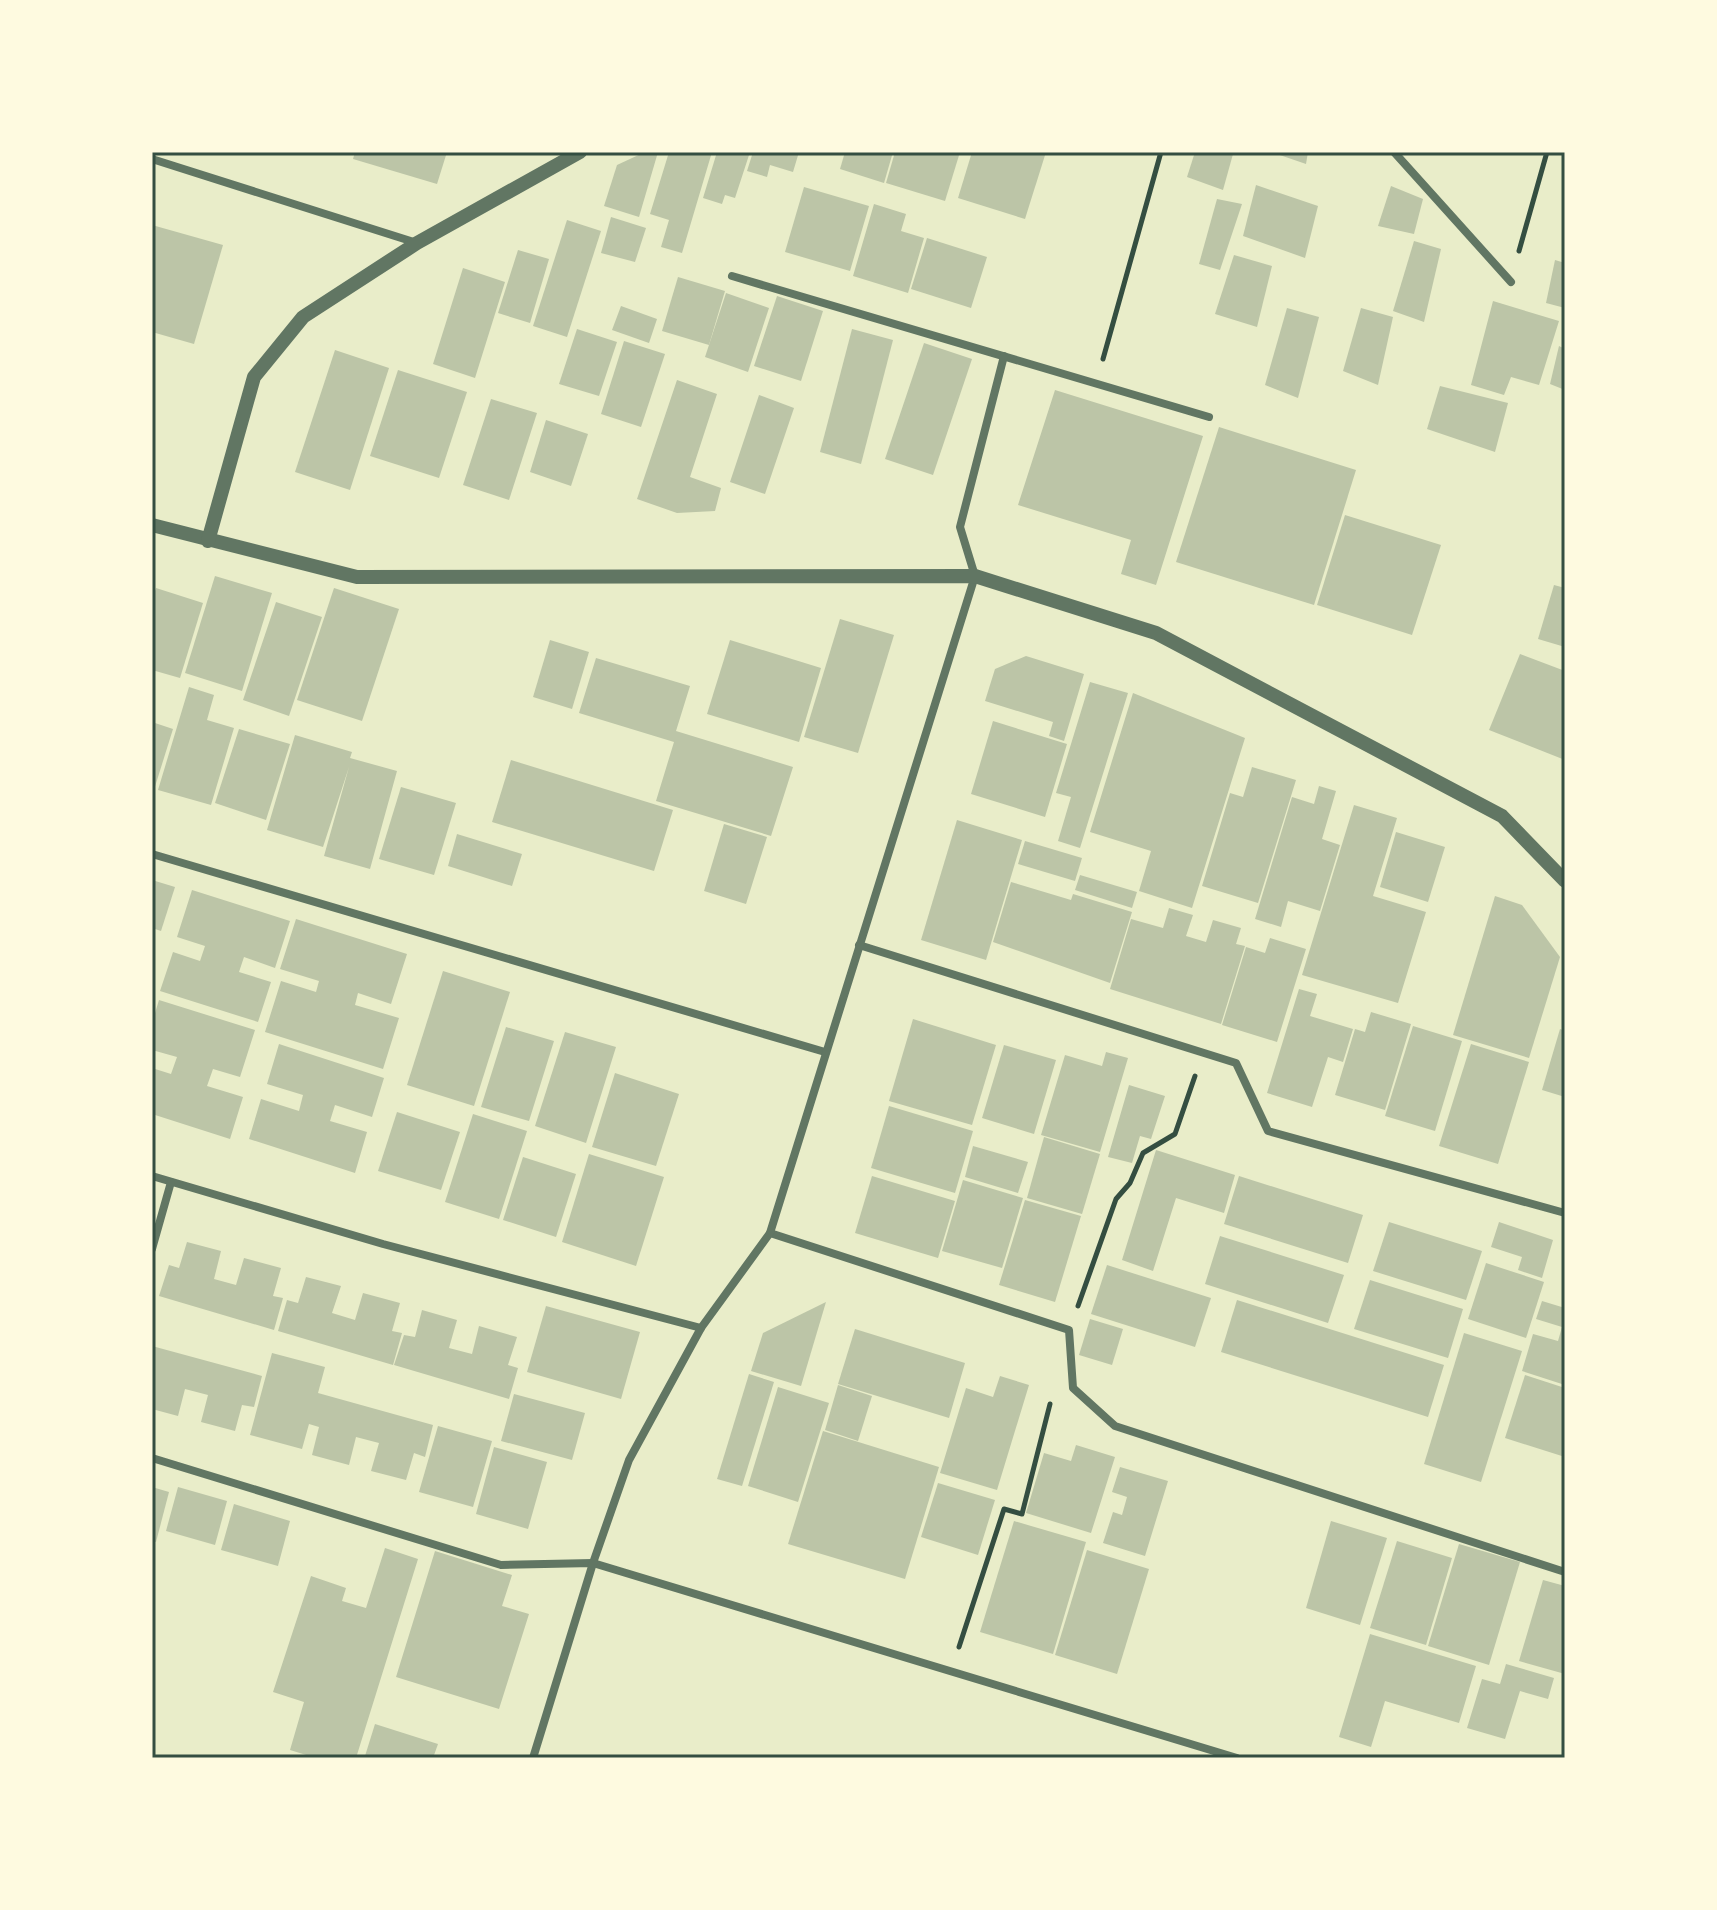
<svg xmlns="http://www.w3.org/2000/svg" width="1717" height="1910" viewBox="0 0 1717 1910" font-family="Overpass,sans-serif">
<rect width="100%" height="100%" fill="#e9edc9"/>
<g fill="#bcc5a7">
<polygon points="355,152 447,152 437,184 353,159"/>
<polygon points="645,152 658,152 639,217 604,206 617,165"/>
<polygon points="669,152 712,152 682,253 661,247 669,220 650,214"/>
<polygon points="717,152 750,152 735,198 725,195 722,204 703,198"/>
<polygon points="753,152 799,152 793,172 770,165 767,177 747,171"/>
<polygon points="845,152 893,152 884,183 840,169"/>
<polygon points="895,152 960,152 945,201 886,183"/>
<polygon points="972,152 1046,152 1025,219 958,198"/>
<polygon points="1195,152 1233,154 1223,190 1187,177"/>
<polygon points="1271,152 1308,152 1306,164"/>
<polygon points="1256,185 1318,206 1305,258 1243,236"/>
<polygon points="1391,186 1423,199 1414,234 1378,226"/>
<polygon points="804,187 869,206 850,271 785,252"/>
<polygon points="1217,199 1242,204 1220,270 1199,264"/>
<polygon points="874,204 906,214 901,231 924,238 908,293 853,276"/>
<polygon points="611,217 646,228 635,262 601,253"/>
<polygon points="567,220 601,231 567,337 533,326"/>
<polygon points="152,225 223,245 194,344 152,332"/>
<polygon points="927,238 987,257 971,308 911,289"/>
<polygon points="1414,241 1441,249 1424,322 1393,311"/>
<polygon points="518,250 549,259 530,323 498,313"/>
<polygon points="1234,255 1272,266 1257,327 1215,314"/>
<polygon points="1555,260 1565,263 1565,308 1546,303"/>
<polygon points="463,268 505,282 475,378 433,364"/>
<polygon points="678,277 725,291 709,345 662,331"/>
<polygon points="726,293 769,308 748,372 705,357"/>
<polygon points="777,296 823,311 801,381 754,366"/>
<polygon points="1493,301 1559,321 1539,385 1511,377 1504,395 1471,385"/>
<polygon points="621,306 657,319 649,343 612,330"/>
<polygon points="1287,308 1319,317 1298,398 1265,385"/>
<polygon points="1361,308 1393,317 1378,385 1343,371"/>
<polygon points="577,329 617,342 599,396 559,384"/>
<polygon points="852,329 893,340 861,464 820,452"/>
<polygon points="624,341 665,354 641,427 601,414"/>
<polygon points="924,343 972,359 933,475 885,459"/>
<polygon points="1559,346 1565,349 1565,390 1550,384"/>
<polygon points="335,350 389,368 350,490 295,472"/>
<polygon points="398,370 467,392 439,478 370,456"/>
<polygon points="677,380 717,394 690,477 721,488 715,511 677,513 637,499"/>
<polygon points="1440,386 1508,403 1495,452 1427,429"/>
<polygon points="1055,390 1203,436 1156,585 1121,574 1131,540 1018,505"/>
<polygon points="759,395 794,408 765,494 730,482"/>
<polygon points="491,399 537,413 509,500 463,485"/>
<polygon points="546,420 588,434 571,486 530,472"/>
<polygon points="1219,427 1356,470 1314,605 1176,562"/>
<polygon points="1345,515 1441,545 1412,635 1317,605"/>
<polygon points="215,576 272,593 242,691 185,673"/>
<polygon points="1554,585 1565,588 1565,647 1538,639"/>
<polygon points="156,588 203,603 180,678 152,670 152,600"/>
<polygon points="334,588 399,609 362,721 297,700"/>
<polygon points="276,602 322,617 289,716 243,700"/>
<polygon points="840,619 894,635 858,753 804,737"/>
<polygon points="550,640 589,652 572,709 533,697"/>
<polygon points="730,640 821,668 799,742 707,714"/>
<polygon points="1520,654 1565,671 1565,760 1489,730"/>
<polygon points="1026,656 1084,674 1064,741 1049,736 1053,722 985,701 995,669"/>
<polygon points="596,658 690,686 676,731 793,767 771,836 656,801 674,742 579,713"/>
<polygon points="1090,682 1128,693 1080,848 1058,841 1071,797 1056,793"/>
<polygon points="189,687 214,695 207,720 234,728 211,805 158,790"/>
<polygon points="1133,693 1245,738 1192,908 1139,891 1151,851 1090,832"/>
<polygon points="993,721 1067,744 1045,817 971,794"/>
<polygon points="152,722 173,729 153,793 152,793"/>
<polygon points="239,729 290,744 266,820 215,803"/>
<polygon points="295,735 352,752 350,758 397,771 370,869 324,856 349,767 323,847 267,830"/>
<polygon points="511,760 673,810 654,871 492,822"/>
<polygon points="1252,767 1296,780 1258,903 1202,886 1230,793 1243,797"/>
<polygon points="1319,786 1336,791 1322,839 1340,845 1320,911 1288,901 1281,927 1255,919 1292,797 1314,804"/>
<polygon points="401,787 456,803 434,875 379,859"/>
<polygon points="1354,805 1397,818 1373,896 1426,912 1398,1003 1302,975"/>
<polygon points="957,820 1022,840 986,960 921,940"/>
<polygon points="724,824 767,837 746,904 704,891"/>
<polygon points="1396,832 1445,847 1428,902 1380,887"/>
<polygon points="457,834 522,854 512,886 448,866"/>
<polygon points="1025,841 1082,858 1075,881 1018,864"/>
<polygon points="1080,875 1137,892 1132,908 1075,890"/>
<polygon points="152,880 175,887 161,931 152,928"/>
<polygon points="1011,882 1071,900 1073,894 1132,912 1110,983 993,942"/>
<polygon points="192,890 290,921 275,968 244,957 239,972 271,982 258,1022 160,991 173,952 200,961 205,946 177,937"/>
<polygon points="1495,896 1522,905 1560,957 1529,1058 1453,1035"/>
<polygon points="1169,908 1193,915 1186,936 1206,942 1213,920 1241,928 1236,944 1245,946 1221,1024 1110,989 1131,919 1163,928"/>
<polygon points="296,919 407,954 391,1004 358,993 355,1005 399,1018 383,1069 265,1032 281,981 316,992 319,981 280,969"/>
<polygon points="1270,938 1306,949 1277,1042 1222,1025 1246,947 1265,953"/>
<polygon points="443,971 510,992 474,1106 407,1085"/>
<polygon points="1299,989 1317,994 1310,1016 1353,1029 1343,1062 1328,1057 1312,1107 1267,1093"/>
<polygon points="159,1000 255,1030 240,1077 213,1069 207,1086 243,1097 230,1139 152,1114 152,1068 171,1074 177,1057 152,1050 152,1023"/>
<polygon points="1371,1012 1411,1024 1385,1110 1335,1095 1355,1029 1365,1032"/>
<polygon points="913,1019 996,1045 972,1125 889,1101"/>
<polygon points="1413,1026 1462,1041 1435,1131 1385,1116"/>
<polygon points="506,1027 554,1041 529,1121 481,1107"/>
<polygon points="1560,1029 1565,1031 1565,1097 1542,1090"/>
<polygon points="565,1032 616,1047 586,1143 535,1126"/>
<polygon points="279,1044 384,1078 372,1117 335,1105 330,1121 367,1132 355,1173 249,1139 261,1099 299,1111 303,1095 267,1084"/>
<polygon points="1471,1044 1529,1062 1498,1164 1439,1146"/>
<polygon points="1004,1045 1056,1060 1034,1134 982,1118"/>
<polygon points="1106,1052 1128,1058 1100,1152 1041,1135 1065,1055 1102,1066"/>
<polygon points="615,1073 679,1094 656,1166 592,1147"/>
<polygon points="1129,1085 1165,1096 1151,1139 1140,1136 1132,1163 1108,1157"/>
<polygon points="889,1106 973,1131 955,1193 871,1168"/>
<polygon points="397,1112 460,1132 441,1190 378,1171"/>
<polygon points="473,1114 527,1131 499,1219 445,1202"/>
<polygon points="1044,1137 1100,1154 1082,1214 1027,1198"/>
<polygon points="973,1146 1028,1162 1018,1193 965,1177"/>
<polygon points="1156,1150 1235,1175 1224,1213 1176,1198 1153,1271 1122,1260"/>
<polygon points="589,1154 664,1177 636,1266 562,1242"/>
<polygon points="523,1157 576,1174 556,1237 503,1220"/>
<polygon points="872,1176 955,1201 938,1258 855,1233"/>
<polygon points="1239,1176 1363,1215 1348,1263 1224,1224"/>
<polygon points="963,1180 1023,1198 1002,1268 942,1251"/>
<polygon points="1025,1200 1081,1216 1055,1302 999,1285"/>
<polygon points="1389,1222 1482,1251 1466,1300 1373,1271"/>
<polygon points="1499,1222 1553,1240 1542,1278 1518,1270 1522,1257 1491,1247"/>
<polygon points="1220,1236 1344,1275 1328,1323 1205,1284"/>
<polygon points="187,1242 221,1251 214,1279 236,1285 244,1258 281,1268 273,1296 283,1298 274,1330 159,1296 169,1265 179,1268"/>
<polygon points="1486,1263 1544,1282 1526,1338 1468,1319"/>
<polygon points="1107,1265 1211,1298 1195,1347 1091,1314"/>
<polygon points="306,1277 341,1286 332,1313 355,1320 363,1293 400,1303 392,1331 402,1333 393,1365 278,1331 287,1300 298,1303"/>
<polygon points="1370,1280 1463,1309 1448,1358 1354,1329"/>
<polygon points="1237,1300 1444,1365 1428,1417 1221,1352"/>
<polygon points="1542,1301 1565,1308 1565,1385 1522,1371 1533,1334 1558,1341 1562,1327 1536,1319"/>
<polygon points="826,1302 801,1386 751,1371 763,1333"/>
<polygon points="546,1306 640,1332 621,1399 527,1372"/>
<polygon points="422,1310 457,1320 449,1348 472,1354 479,1326 517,1337 508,1365 518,1368 509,1399 394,1365 404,1335 415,1337"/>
<polygon points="1090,1319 1123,1329 1112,1365 1079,1355"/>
<polygon points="855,1329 965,1363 949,1418 838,1384"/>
<polygon points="1464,1333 1522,1351 1481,1482 1424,1464"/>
<polygon points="152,1346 262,1376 254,1407 242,1405 235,1431 201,1422 208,1395 185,1389 178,1416 152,1409"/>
<polygon points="272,1353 325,1367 318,1393 433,1425 425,1457 414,1453 406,1480 371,1471 379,1443 356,1437 349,1465 312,1455 319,1427 309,1424 302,1449 250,1435"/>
<polygon points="749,1374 774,1382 742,1486 717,1479"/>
<polygon points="1525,1375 1565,1388 1565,1457 1505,1438"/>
<polygon points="1000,1376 1029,1385 997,1490 940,1473 966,1388 993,1397"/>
<polygon points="838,1385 872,1396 858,1441 825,1430"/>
<polygon points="778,1387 829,1403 798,1502 748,1486"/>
<polygon points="514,1394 585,1413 572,1460 501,1441"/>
<polygon points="438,1426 492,1441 473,1507 419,1492"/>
<polygon points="823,1431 939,1467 905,1579 788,1544"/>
<polygon points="1076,1445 1115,1457 1091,1533 1026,1513 1044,1453 1071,1461"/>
<polygon points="494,1447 547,1462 528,1529 476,1514"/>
<polygon points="1120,1467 1168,1481 1145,1556 1103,1543 1113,1512 1122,1515 1127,1497 1112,1492"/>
<polygon points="938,1483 995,1500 978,1555 921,1537"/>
<polygon points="152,1487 169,1492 156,1542 152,1541"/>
<polygon points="178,1487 227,1501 215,1545 166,1531"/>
<polygon points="234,1504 290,1521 278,1566 221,1550"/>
<polygon points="1014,1521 1086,1542 1053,1654 980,1632"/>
<polygon points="1331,1521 1387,1538 1360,1625 1306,1608"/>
<polygon points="1397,1541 1452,1558 1426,1645 1370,1628"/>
<polygon points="1459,1544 1520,1562 1489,1665 1428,1646"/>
<polygon points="385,1548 418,1559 356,1758 316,1758 290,1750 304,1702 273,1692 311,1576 346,1588 342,1601 366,1608"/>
<polygon points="1087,1550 1149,1569 1117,1674 1055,1655"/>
<polygon points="435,1551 512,1575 502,1606 529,1614 499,1709 396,1677"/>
<polygon points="1543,1580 1565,1586 1565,1674 1519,1661"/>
<polygon points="1370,1634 1476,1666 1459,1723 1385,1701 1371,1747 1339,1737"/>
<polygon points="1506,1664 1554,1678 1548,1699 1520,1691 1505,1739 1467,1728 1482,1679 1500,1684"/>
<polygon points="375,1724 438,1744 433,1758 365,1756"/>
</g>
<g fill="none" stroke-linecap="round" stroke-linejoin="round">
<g stroke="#344e41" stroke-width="5">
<polyline points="1519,251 1547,152"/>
<polyline points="1103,359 1161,152"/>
<polyline points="1078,1306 1116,1199 1130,1183 1143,1153 1175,1134 1195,1076"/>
<polyline points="959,1647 1004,1509 1022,1514 1050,1404"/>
</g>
<g stroke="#617663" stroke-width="8">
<polyline points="1394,152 1511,282"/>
<polyline points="152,159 417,243"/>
<polyline points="732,276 1209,417"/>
<polyline points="152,854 825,1052"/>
<polyline points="859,945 1236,1063 1268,1131 1565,1213"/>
<polyline points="152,1176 383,1244 701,1328"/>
<polyline points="770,1233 1069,1330 1073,1388 1115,1426 1565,1572"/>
<polyline points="152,1249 171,1182"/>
<polyline points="152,1458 501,1565 593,1563 1237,1758"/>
<polyline points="533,1758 593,1563 629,1460 701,1328 770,1233 975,576 960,527 1004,356"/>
</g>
<g stroke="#617663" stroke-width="14">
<polyline points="152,525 357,577 975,576 1156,633 1502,816 1565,881"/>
<polyline points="208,541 254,377 303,317 417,243 580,152"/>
</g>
</g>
<rect width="1717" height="1910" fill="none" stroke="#fefae0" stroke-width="308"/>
<rect x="154" y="154" width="1409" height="1602" fill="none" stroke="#344e41" stroke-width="3"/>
</svg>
